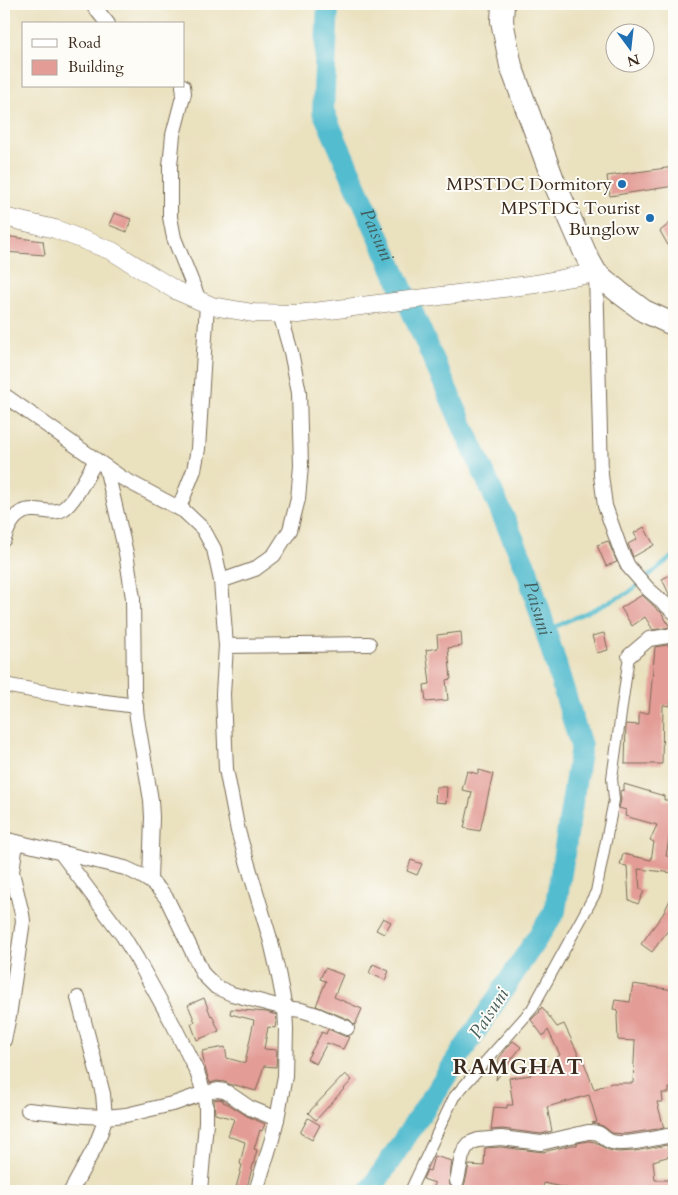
<svg xmlns="http://www.w3.org/2000/svg" width="678" height="1195" viewBox="0 0 678 1195" font-family="Cardo,serif">
<rect width="100%" height="100%" fill="#fdfcf7"/>
<filter id="ink" filterUnits="userSpaceOnUse"><feTurbulence type="fractalNoise" baseFrequency=".02" numOctaves="2"/><feDisplacementMap in="SourceGraphic" scale="10" xChannelSelector="R" yChannelSelector="G"/><feConvolveMatrix kernelMatrix="1 2 1 2 8 2 1 2 1" color-interpolation-filters="sRGB"/></filter>
<filter id="wash" filterUnits="userSpaceOnUse"><feTurbulence type="fractalNoise" baseFrequency=".0096" numOctaves="4" result="noise"/><feDisplacementMap in="SourceGraphic" scale="20" xChannelSelector="R" yChannelSelector="G"/><feGaussianBlur stdDeviation="1.12" result="paint"/><feColorMatrix in="noise" values="0 0 0 0 0 0 0 0 0 0 0 0 0 0 0 0 0 1.4 0 .05"/><feComposite in="paint" operator="in"/></filter>
<g filter="url(#wash)">
<rect width="100%" height="100%" fill="#eae1bf"/>
<g fill="none" stroke-linecap="round" stroke-linejoin="round">
<polyline stroke="#52bccf" stroke-width="4" points="546,631 628,593 674,555"/>
<path stroke="#52bccf" stroke-width="22" id="s1" d="M328 4 323 111 527 570 581 746 555 911 370 1191"/>
</g>
<g id="blocks">
<g fill="#e39c96">
<polygon points="674,167 674,186 610,196 607,176"/>
<polygon points="114,213 131,219 127,232 109,225"/>
<polygon points="674,220 674,256 660,231"/>
<polygon points="4,236 43,241 45,255 4,252"/>
<polygon points="644,527 654,545 633,557 628,544 637,539 634,533"/>
<polygon points="608,541 617,562 606,566 597,545"/>
<polygon points="674,573 674,601 671,598 662,579"/>
<polygon points="642,595 655,607 657,610 658,610 661,612 670,627 653,630 645,617 632,626 621,608"/>
<polygon points="461,632 462,646 448,648 451,679 446,680 448,700 426,702 424,685 430,684 426,650 438,648 437,635"/>
<polygon points="604,633 608,650 597,653 592,636"/>
<polygon points="674,644 674,700 671,700 670,706 663,705 662,764 625,764 626,724 639,725 639,713 649,713 655,647"/>
<polygon points="479,770 493,774 480,831 464,828 472,792 462,790 467,771 478,774"/>
<polygon points="624,784 664,796 664,800 674,800 674,833 670,833 666,856 674,857 674,873 638,869 640,889 644,891 638,904 629,900 627,866 620,865 623,854 651,860 654,842 650,840 657,825 625,816 626,810 619,808 621,800 620,792 621,790 624,791"/>
<polygon points="436,787 447,787 446,803 435,802"/>
<polygon points="411,860 422,864 417,875 407,871"/>
<polygon points="674,892 674,922 652,952 641,944 663,914"/>
<polygon points="383,918 391,922 384,934 376,930"/>
<polygon points="373,964 389,971 385,980 369,973"/>
<polygon points="325,968 343,975 334,997 362,1009 355,1025 350,1020 316,1006 326,981 320,979"/>
<polygon points="633,984 674,990 674,1088 669,1088 669,1093 662,1093 663,1102 657,1102 664,1128 625,1134 612,1133 603,1126 592,1123 597,1122 589,1095 547,1107 552,1131 541,1134 502,1129 491,1130 494,1107 507,1108 507,1105 513,1105 509,1078 531,1075 529,1069 556,1064 554,1059 560,1055 548,1030 543,1036 531,1020 537,1014 540,1012 539,1011 542,1007 557,1027 564,1024 580,1058 582,1057 594,1089 612,1083 633,1083 635,1041 618,1040 617,1016 618,1010 613,1009 615,1000 630,1002"/>
<polygon points="204,998 211,1016 212,1015 219,1031 197,1040 191,1024 195,1022 188,1005"/>
<polygon points="231,1009 266,1012 277,1015 275,1028 268,1027 264,1049 277,1050 276,1067 264,1066 256,1091 235,1085 232,1085 225,1082 217,1081 210,1083 205,1068 202,1051 225,1047 227,1058 245,1063 254,1020 230,1014"/>
<polygon points="328,1029 344,1036 349,1037 343,1049 327,1043 316,1064 307,1059 322,1032 326,1034"/>
<polygon points="513,1041 521,1047 496,1080 499,1058"/>
<polygon points="345,1074 352,1080 316,1120 308,1113"/>
<polygon points="218,1099 223,1100 223,1102 228,1104 247,1116 265,1124 262,1131 260,1130 254,1149 257,1150 246,1191 236,1188 242,1165 240,1164 245,1142 228,1136 234,1119 215,1114 214,1100"/>
<polygon points="308,1118 320,1125 312,1140 300,1133"/>
<polygon points="589,1141 595,1142 601,1146 609,1150 618,1152 635,1151 667,1145 670,1156 653,1161 655,1180 674,1180 674,1191 579,1191 544,1183 542,1191 433,1191 435,1183 423,1179 427,1170 430,1171 434,1156 452,1161 449,1183 452,1188 455,1189 459,1189 463,1187 465,1183 469,1165 484,1166 485,1148 501,1147 543,1152 572,1145 577,1145 577,1143"/>
</g>
</g>
</g>
<g filter="url(#ink)">
<use href="#blocks" fill-opacity="0" stroke="#786a56" stroke-width="1"/>
<g fill="none" stroke-linecap="round" stroke-linejoin="round">
<g stroke="#786a56" stroke-width="12">
<polyline id="pedestrian" points="410,1191 454,1097 532,1009 596,892 614,800 612,778 629,656"/>
</g>
<g stroke="#786a56" stroke-width="16">
<g id="minor">
<polyline points="92,4 108,24"/>
<polyline points="183,86 184,93 173,135 170,166 170,217 174,238 199,300"/>
<polyline points="596,273 601,475 605,506 621,551 628,566 648,589 674,612"/>
<polyline points="4,395 106,467 122,478 184,511 203,529 214,549 221,581 226,646 223,694 226,769 238,831 271,942 278,972 285,1008 286,1029 285,1076 277,1119 272,1139 256,1191"/>
<polyline points="106,467 126,553 133,598 134,691 137,718 151,800 152,817 150,880"/>
<polyline points="179,508 194,470 198,449 207,304"/>
<path d="M4 539C8 526 16 510 32 510 43 509 53 515 63 509 74 503 89 472 96 460"/>
<polyline points="221,581 255,569 274,555 290,530 298,499 301,466 299,392 291,352 280,314"/>
<polyline points="226,646 369,644"/>
<polyline points="629,656 649,639 674,635"/>
<polyline points="4,685 75,698 136,706"/>
<path d="M4 839 125 868C143 876 155 882 167 899L203 974 216 987 232 994 285 1008 301 1010 317 1015 347 1028"/>
<polyline points="61,853 123,936 137,959 174,1026 197,1072 204,1093 206,1107 206,1123 200,1191"/>
<polyline points="4,1040 9,1016 23,921 22,914 12,872 16,842"/>
<polyline points="28,1110 85,1116 105,1117 126,1115 147,1110 176,1103 204,1093 218,1090 224,1091 228,1093 250,1108 277,1119"/>
<path d="M457 1181 462 1156 465 1149 470 1143 478 1140 501 1138 541 1143 588 1132C604 1131 601 1139 612 1142 627 1146 658 1137 674 1135"/>
<polyline points="71,1191 95,1147 102,1129 105,1117 103,1094 78,998"/>
</g>
</g>
<g stroke="#786a56" stroke-width="19">
<polyline id="tertiary" points="4,217 55,229 112,251 175,290 212,306 253,313 298,314 536,284 571,277 596,273"/>
</g>
<g stroke="#786a56" stroke-width="24">
<polyline id="trunk" points="503,4 502,21 511,66 554,182 586,255 596,273 620,293 644,311 668,322 674,324"/>
</g>
<use href="#pedestrian" stroke="#fff" stroke-width="10"/>
<use href="#minor" stroke="#fff" stroke-width="14"/>
<use href="#tertiary" stroke="#fff" stroke-width="18"/>
<use href="#trunk" stroke="#fff" stroke-width="22"/>
</g>
</g>
<g fill="#1f6fb2" stroke="#fdfcf7" stroke-width="2">
<circle cx="622" cy="184" r="5"/>
<circle cx="650" cy="218" r="5"/>
</g>
<g text-anchor="middle" stroke-width="4" stroke-linejoin="round" paint-order="stroke">
<g font-size="18" fill="#3b2a1e" stroke="#fdfcf7" text-anchor="end">
<text x="612" y="190">MPSTDC Dormitory</text>
<text x="640" y="214">MPSTDC Tourist<tspan x="640" dy="21">Bunglow</tspan></text>
</g>
<g font-size="19" font-style="italic" fill="#435d5c" stroke="#fdfcf7">
<text dy="7" stroke="none"><textPath href="#s1" startOffset="242">Paisuni</textPath></text>
<text dy="7" stroke="none"><textPath href="#s1" startOffset="649">Paisuni</textPath></text>
<text transform="translate(488 1013) rotate(-57)" y="7">Paisuni</text>
</g>
<g font-size="22" font-weight="bold" letter-spacing="1" fill="#3b2a1e" stroke="#fdfcf7">
<text x="518" y="1074">RAMGHAT</text>
</g>
</g>
<rect width="678" height="1195" fill="none" stroke="#fdfcf7" stroke-width="20"/>
<rect x="22" y="22" width="162" height="65" fill="#fdfcf7" stroke="#afa8a0"/>
<rect x="32" y="39" width="25" height="8" fill="#ffffff" stroke="#afa8a0"/>
<text x="68" y="48" font-size="15" fill="#3b2a1e">Road</text>
<rect x="32" y="60" width="25" height="15" fill="#e39c96" stroke="#afa8a0"/>
<text x="68" y="72" font-size="15" fill="#3b2a1e">Building</text>
<g transform="translate(630 48) rotate(165)"><circle r="24" fill="#fdfcf7" stroke="#afa8a0"/>
<path d="M0-4L9 19L0 12L-9 19Z" fill="#1f6fb2"/>
<text y="-8" font-size="14" font-weight="bold" text-anchor="middle" fill="#3b2a1e">N</text>
</g>
</svg>
